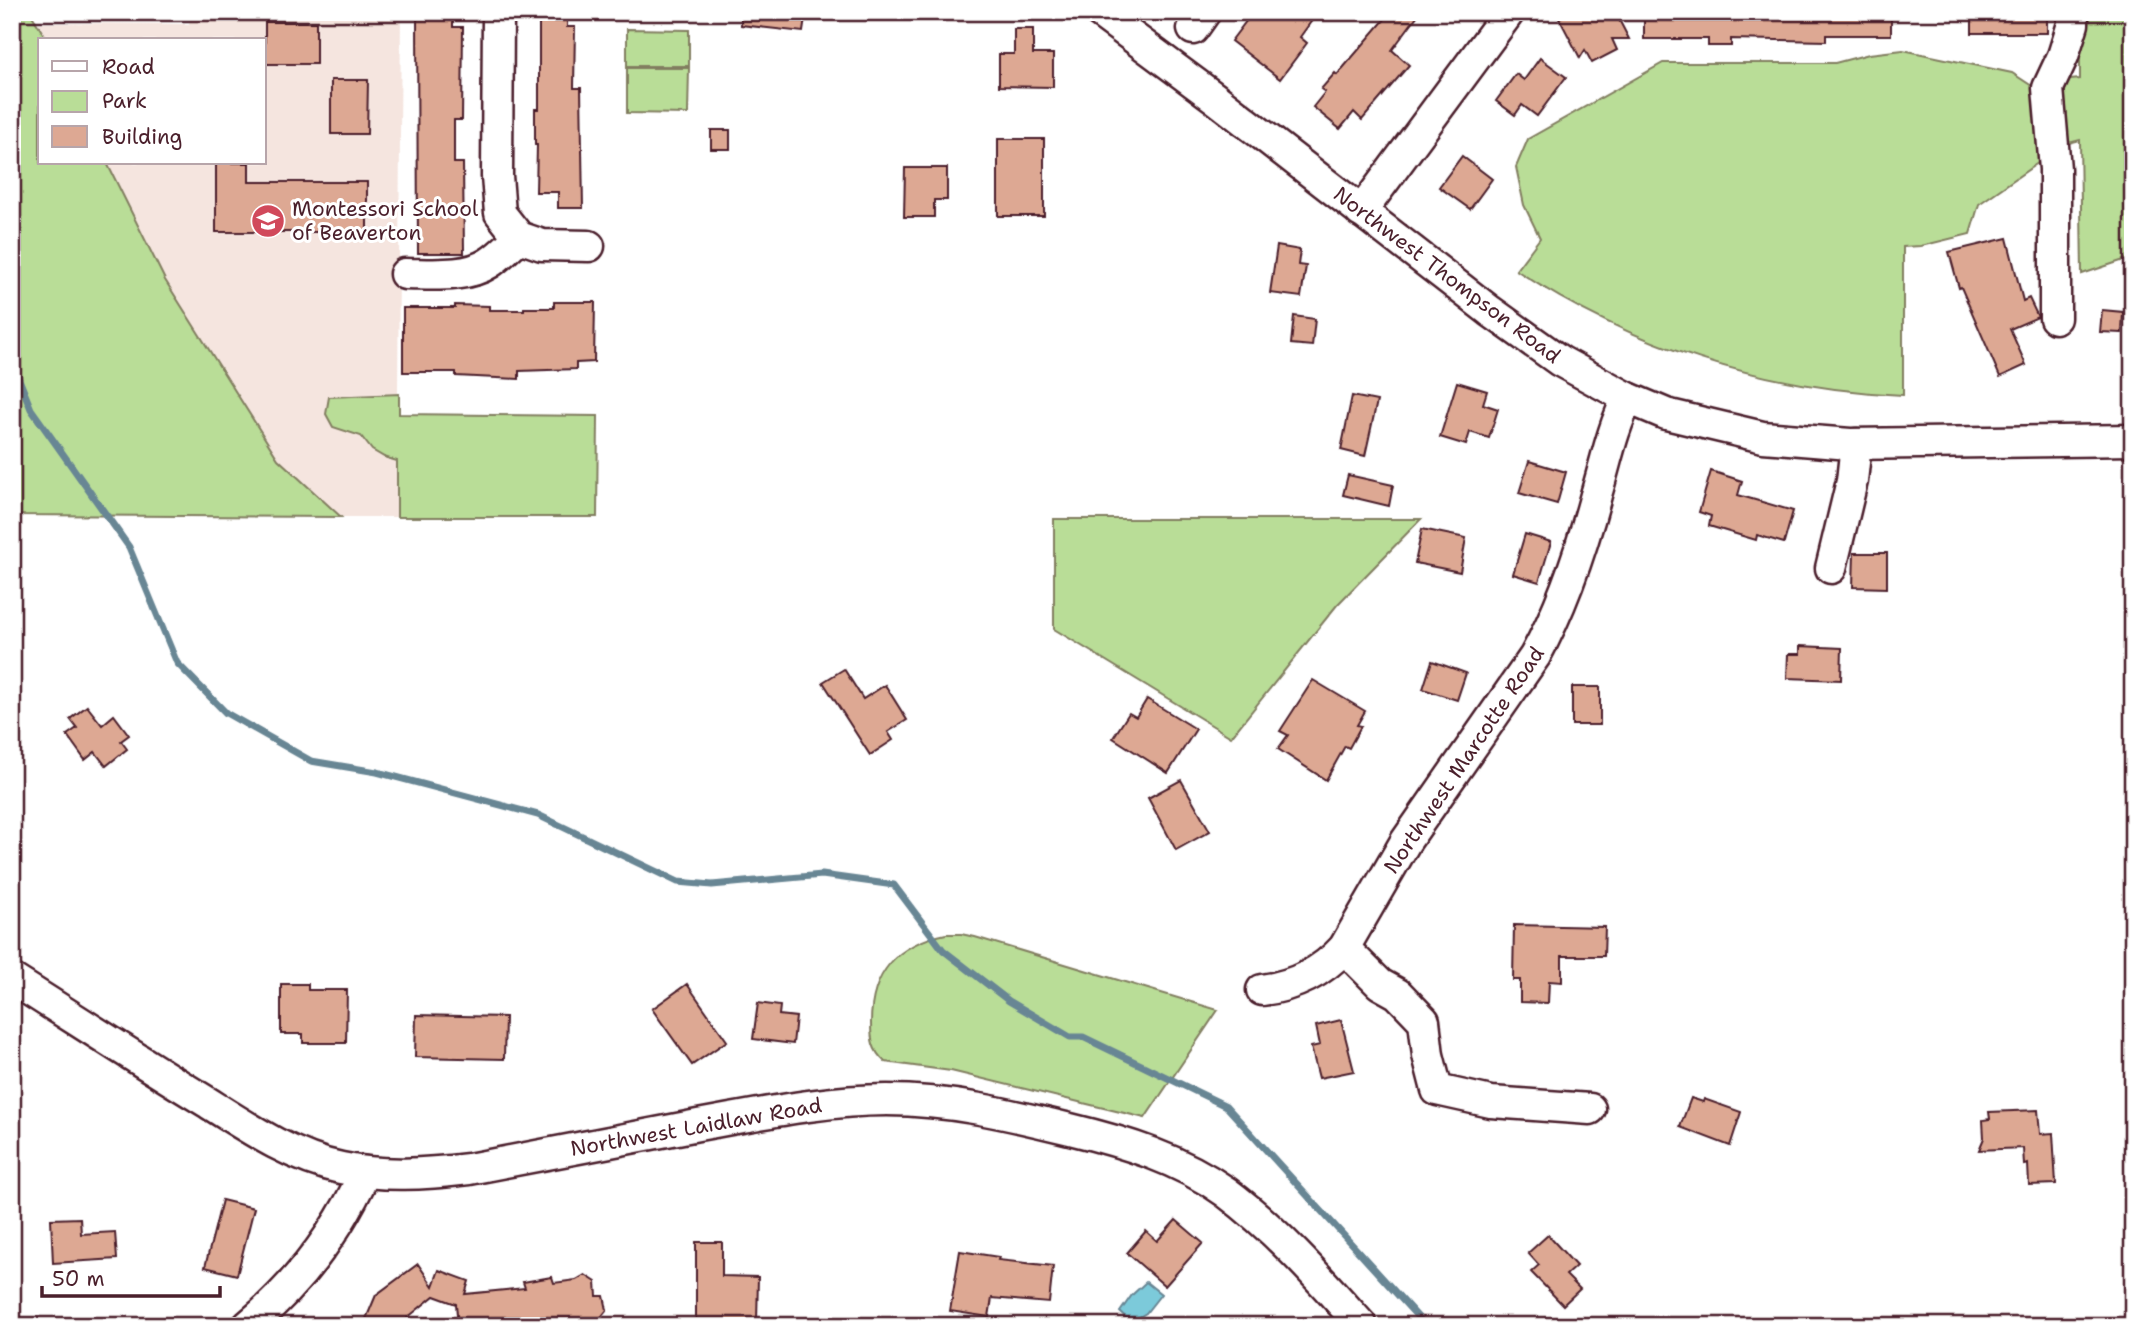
<svg xmlns="http://www.w3.org/2000/svg" width="2145" height="1338" viewBox="0 0 2145 1338" font-family="'Shantell Sans',sans-serif">
<rect width="100%" height="100%" fill="#fff"/>
<filter id="ink" filterUnits="userSpaceOnUse"><feTurbulence type="fractalNoise" baseFrequency=".0143" numOctaves="2"/><feDisplacementMap in="SourceGraphic" scale="14" xChannelSelector="R" yChannelSelector="G"/><feConvolveMatrix kernelMatrix="1 2 1 2 8 2 1 2 1" color-interpolation-filters="sRGB"/></filter>
<g filter="url(#ink)">
<polygon fill="#f5e5df" points="191,12 401,12 397,517 341,517 278,459 165,280 107,163 264,163 264,40 47,40 38,23 189,24"/>
<g fill="#b9dd97" stroke="#827e61" stroke-width="2">
<polygon points="12,12 30,12 47,40 40,40 40,163 107,163 165,280 278,459 341,517 12,515"/>
<path d="M2080 12H2133V257L2082 274 2080 140 2065 144 1979 204 1970 234 1921 246 1903 247V395C1764 389 1632 347 1516 270L1540 238 1524 205 1516 167 1528 139 1663 63H1835L1869 54 1903 50 2012 73 2032 86H2038L2039 83 2080 79Z"/>
<polygon points="627,29 689,30 689,66 627,66"/>
<polygon points="627,68 689,68 688,114 627,113"/>
<polygon points="399,394 399,414 598,416 597,517 397,517 397,461 384,457 372,450 361,436 333,427 326,414 329,397"/>
<polygon points="1054,519 1421,519 1337,605 1231,737 1054,629"/>
<path d="M946 934H961L975 937 1218 1010 1145 1118 951 1071 885 1062C872 1050 871 1040 871 1023 871 972 897 944 946 934Z"/>
</g>
<polygon fill="#7ccada" stroke="#688694" stroke-width="2" points="1146,1282 1161,1294 1146,1313 1131,1322 1120,1312 1132,1295"/>
<g fill="none" stroke-linecap="round" stroke-linejoin="round">
<polyline stroke="#688694" stroke-width="7" points="12,362 31,409 129,547 177,663 226,713 311,761 377,772 538,815 678,882 712,885 822,875 894,885 943,950 1009,1001 1070,1037 1083,1037 1226,1106 1426,1326"/>
</g>
<g fill="#dda893" stroke="#4a1f2b" stroke-width="2">
<polygon points="417,12 453,12 453,27 463,27 462,120 454,120 454,163 463,163 464,253 418,253"/>
<polygon points="539,12 567,12 567,27 575,27 574,88 581,88 583,208 558,208 558,192 536,192 537,145 535,145 535,109 539,109"/>
<polygon points="741,12 806,12 803,32 741,25"/>
<polygon points="1253,12 1318,12 1300,37 1307,43 1280,79 1231,41"/>
<polygon points="1391,12 1420,12 1392,50 1409,65 1362,120 1354,112 1340,129 1313,107 1325,92 1321,89 1335,73 1337,75"/>
<polygon points="1571,12 1615,12 1629,39 1612,39 1617,50 1592,63 1585,50 1580,58 1559,18"/>
<polygon points="1644,12 1891,12 1891,35 1826,35 1826,41 1731,39 1731,46 1708,46 1708,39 1644,39"/>
<rect x="1972" y="12" width="75" height="21"/>
<rect x="265" y="22" width="51" height="42"/>
<polygon points="1014,29 1033,29 1033,54 1053,54 1053,87 999,86 999,54 1014,54"/>
<polygon points="1540,58 1566,77 1537,116 1522,105 1515,115 1496,101 1516,74 1524,80"/>
<polygon points="331,80 368,80 367,134 331,134"/>
<rect x="711" y="130" width="19" height="19"/>
<rect x="998" y="139" width="46" height="77"/>
<polygon points="1462,156 1492,179 1470,209 1439,187"/>
<polygon points="216,163 249,163 249,182 367,182 367,232 216,232"/>
<polygon points="905,168 947,168 947,200 934,200 934,217 904,217"/>
<polygon points="2007,238 2023,301 2029,298 2038,317 2010,329 2026,365 2000,377 1961,287 1959,288 1949,252"/>
<polygon points="1277,246 1300,250 1298,265 1306,266 1301,297 1270,293"/>
<polygon points="554,302 595,302 594,362 576,363 576,369 519,371 519,379 456,376 456,372 403,372 403,308 455,308 455,305 489,306 489,310 524,310 524,308 554,308"/>
<polygon points="2102,310 2123,312 2122,333 2100,332"/>
<polygon points="1294,316 1315,319 1312,346 1291,344"/>
<polygon points="1457,382 1487,391 1483,404 1498,409 1489,438 1470,432 1466,445 1440,437"/>
<polygon points="1352,396 1377,401 1365,456 1341,450"/>
<polygon points="1529,461 1566,472 1557,504 1519,493"/>
<polygon points="1711,471 1742,481 1738,495 1793,511 1784,543 1757,535 1756,540 1709,526 1711,516 1699,512"/>
<polygon points="1348,475 1393,485 1389,506 1343,495"/>
<polygon points="1422,529 1466,538 1460,572 1415,563"/>
<polygon points="1525,534 1551,542 1539,582 1513,574"/>
<polygon points="1854,553 1887,553 1887,588 1853,587"/>
<polygon points="1800,646 1842,648 1841,680 1787,678 1788,654 1800,654"/>
<polygon points="1432,661 1466,673 1457,700 1423,689"/>
<polygon points="844,669 863,699 885,685 907,720 888,732 893,740 870,755 823,682"/>
<polygon points="1313,680 1365,711 1357,725 1361,726 1349,748 1345,746 1326,780 1278,749 1288,735 1280,731"/>
<rect x="1572" y="687" width="28" height="38"/>
<polygon points="1147,699 1196,729 1168,773 1113,738 1129,713 1136,717"/>
<polygon points="87,706 102,725 114,715 129,735 121,741 127,749 106,766 95,752 85,760 67,735 77,728 70,719"/>
<polygon points="1181,780 1210,831 1176,850 1148,798"/>
<polygon points="1514,925 1605,927 1604,956 1562,956 1562,982 1549,981 1548,1003 1520,1002 1520,980 1513,980"/>
<polygon points="281,984 308,984 308,990 347,990 346,1043 303,1043 303,1034 281,1034"/>
<polygon points="687,984 727,1041 692,1065 652,1009"/>
<polygon points="758,1003 780,1006 779,1015 796,1017 793,1044 753,1039"/>
<polygon points="416,1015 505,1017 504,1059 415,1057"/>
<polygon points="1341,1020 1354,1071 1319,1078 1311,1047 1320,1045 1316,1026"/>
<polygon points="1691,1098 1703,1102 1704,1099 1741,1112 1730,1146 1680,1127"/>
<polygon points="2038,1110 2040,1134 2053,1133 2056,1184 2029,1185 2028,1164 2024,1165 2023,1148 1979,1150 1984,1138 1983,1120 1990,1119 1989,1112"/>
<polygon points="222,1200 254,1208 237,1275 205,1267"/>
<polygon points="80,1218 81,1234 115,1232 117,1259 53,1263 51,1219"/>
<polygon points="1176,1220 1203,1243 1165,1286 1127,1253 1146,1231 1157,1241"/>
<polygon points="1548,1235 1576,1266 1566,1275 1580,1289 1563,1305 1531,1272 1539,1265 1528,1253"/>
<polygon points="696,1242 722,1242 722,1276 758,1277 757,1321 696,1321"/>
<polygon points="960,1251 999,1257 998,1260 1053,1266 1049,1303 992,1298 989,1317 950,1311"/>
<polygon points="418,1264 433,1286 439,1270 469,1281 465,1294 525,1288 523,1282 552,1277 554,1283 576,1280 585,1275 596,1282 597,1296 604,1296 607,1310 594,1326 458,1326 456,1304 434,1296 407,1318 404,1326 363,1326 376,1295"/>
</g>
<g fill="none" stroke-linecap="round" stroke-linejoin="round">
<g stroke="#4a1f2b" stroke-width="35">
<g id="minor">
<polyline points="498,12 497,176 500,213 519,237 542,245 589,246"/>
<polyline points="1099,12 1215,98 1490,311 1560,361 1628,398 1666,414 1763,437 1850,444 2133,440"/>
<polyline points="1193,29 1205,12"/>
<polyline points="1361,212 1509,12"/>
<path d="M405 274C431 274 466 278 489 263 500 256 509 246 519 237"/>
<polyline points="2055,318 2055,169 2048,88 2063,56 2073,24 2073,12"/>
<polyline points="1831,568 1852,481 1856,444"/>
<polyline points="1344,948 1380,984 1398,994 1424,1021 1428,1055 1437,1090 1491,1102 1590,1109"/>
<path d="M12 979C77 1020 141 1062 207 1102 248 1128 293 1158 341 1168 383 1177 426 1174 469 1169 545 1154 622 1140 698 1125 760 1114 824 1100 887 1100 950 1100 1009 1114 1070 1129 1124 1142 1180 1159 1226 1192 1277 1230 1320 1279 1362 1326"/>
<path d="M1262 990C1295 986 1322 972 1344 948L1406 841 1535 656C1563 605 1581 551 1596 495 1606 462 1612 429 1628 398"/>
<path d="M248 1326C299 1283 338 1232 365 1172"/>
</g>
</g>
<use href="#minor" stroke="#fff" stroke-width="30"/>
</g>
</g>
<defs>
<g id="school-disc" transform="scale(1.75)"><circle r="9.5" fill="#d1495b" stroke="#fff"/><path d="M0-5L7-2L0 1L-7-2ZM-4 1L0 2.5L4 1V4Q0 6-4 4Z" fill="#fff"/></g>
</defs>
<g fill-rule="evenodd">
<use href="#school-disc" x="268" y="221"/>
</g>
<g text-anchor="middle" stroke-width="6" stroke-linejoin="round" paint-order="stroke">
<g font-size="21" fill="#4a1f2b" stroke="#fff" text-anchor="start">
<text x="292" y="216">Montessori School<tspan x="292" dy="24">of Beaverton</tspan></text>
</g>
<g font-size="21" fill="#4a1f2b" stroke="#fff">
<text transform="translate(1447 275) rotate(37)" y="7">Northwest Thompson Road</text>
<text transform="translate(1464 760) rotate(-56)" y="7">Northwest Marcotte Road</text>
<text transform="translate(696 1127) rotate(-10)" y="7">Northwest Laidlaw Road</text>
</g>
</g>
<rect width="2145" height="1338" fill="none" stroke="#fff" stroke-width="42"/>
<rect x="21" y="21" width="2103" height="1296" fill="none" stroke="#4a1f2b" stroke-width="2.5" filter="url(#ink)"/>
<rect x="38" y="38" width="228" height="126" fill="#ffffff" stroke="#b7a5aa" stroke-width="2"/>
<rect x="52" y="61" width="35" height="10" fill="#ffffff" stroke="#b7a5aa" stroke-width="2"/>
<text x="102" y="74" font-size="21" fill="#4a1f2b">Road</text>
<rect x="52" y="91" width="35" height="21" fill="#b9dd97" stroke="#b7a5aa" stroke-width="2"/>
<text x="102" y="108" font-size="21" fill="#4a1f2b">Park</text>
<rect x="52" y="126" width="35" height="21" fill="#dda893" stroke="#b7a5aa" stroke-width="2"/>
<text x="102" y="144" font-size="21" fill="#4a1f2b">Building</text>
<path d="M42 1286v10h178v-10" fill="none" stroke="#4a1f2b" stroke-width="3.5"/>
<text x="52" y="1286" font-size="21" fill="#4a1f2b" stroke="#ffffff" stroke-width="5" paint-order="stroke">50 m</text>
</svg>
